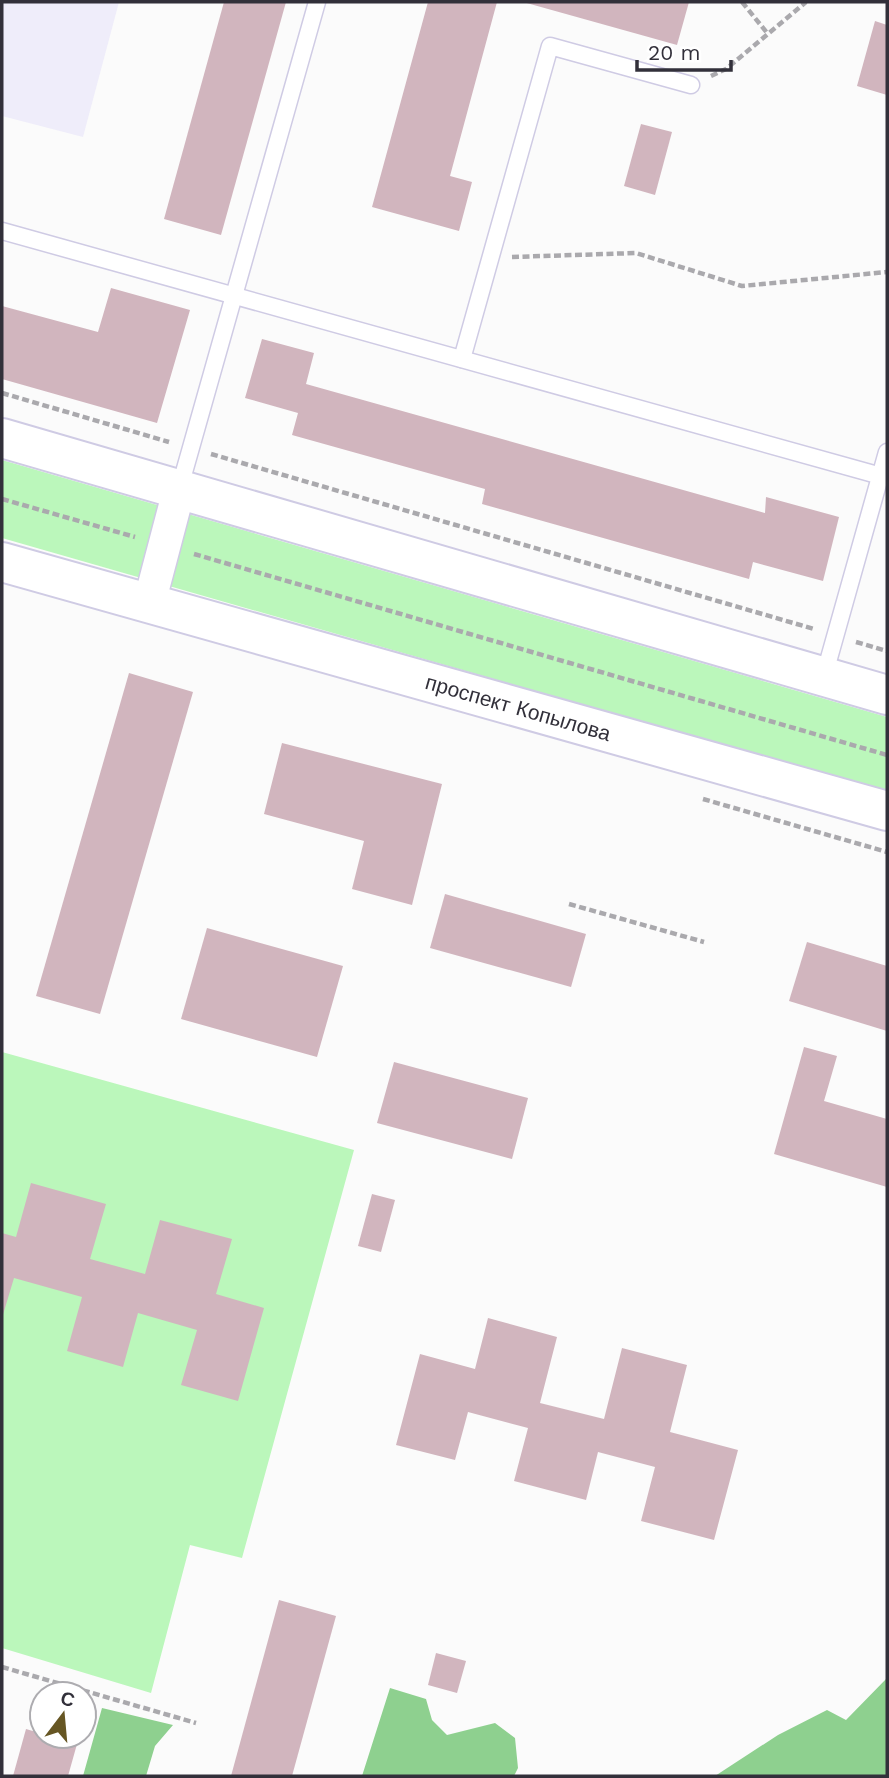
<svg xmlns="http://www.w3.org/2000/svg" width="889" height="1778" viewBox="0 0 889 1778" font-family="'Work Sans',sans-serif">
<rect width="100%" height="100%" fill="#fbfbfb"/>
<polygon fill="#efedfa" points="2,2 119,2 83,137 2,116"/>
<g fill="#bbf7bb">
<polygon points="2,460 887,717 887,792 2,538"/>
<polygon points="2,1052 354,1150 242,1558 190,1545 151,1693 2,1648"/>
</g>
<g fill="#8ed08f">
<polygon points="887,1678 887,1776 715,1776 778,1735 827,1710 846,1720"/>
<polygon points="390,1688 426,1699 432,1720 447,1735 495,1723 515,1738 518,1768 514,1776 362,1776"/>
<polygon points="102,1708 173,1725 155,1746 146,1776 83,1776"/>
</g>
<g fill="#d1b5be">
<polygon points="224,2 286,2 221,235 164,219"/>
<polygon points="428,2 497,2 450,176 472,182 459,231 372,207"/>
<polygon points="523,2 689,2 677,45"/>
<polygon points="875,21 887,25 887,95 857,86"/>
<polygon points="641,124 672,132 655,195 624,186"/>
<polygon points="111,288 190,310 157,423 2,379 2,306 98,332"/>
<polygon points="262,339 314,353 306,384 765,513 766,497 839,517 823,581 753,562 749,579 482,504 485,489 292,435 298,413 245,398"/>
<polygon points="129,673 193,692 100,1014 36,996"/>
<polygon points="282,743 442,784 412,905 352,889 364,841 264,814"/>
<polygon points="445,894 586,934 571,987 430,948"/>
<polygon points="207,928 343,966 317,1057 181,1019"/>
<polygon points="807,942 887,966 887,1031 789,1001"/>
<polygon points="804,1047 837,1056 824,1101 887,1119 887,1187 774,1154"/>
<polygon points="394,1062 528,1098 512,1159 377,1123"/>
<polygon points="31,1183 106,1204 90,1259 145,1274 160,1220 232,1239 216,1294 264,1308 238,1401 181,1385 197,1330 138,1313 123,1367 67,1351 82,1297 14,1278 2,1318 2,1233 16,1237"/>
<polygon points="372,1194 395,1200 381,1252 358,1246"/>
<polygon points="488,1318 557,1337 540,1403 604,1419 622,1348 687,1365 670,1432 738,1450 714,1540 641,1521 655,1467 598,1452 586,1500 514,1481 528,1428 468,1412 455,1460 396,1445 420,1354 475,1369"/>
<polygon points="279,1600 336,1616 292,1776 231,1776"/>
<polygon points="436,1653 466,1661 457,1693 428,1685"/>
<polygon points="26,1729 77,1744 68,1776 13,1776"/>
</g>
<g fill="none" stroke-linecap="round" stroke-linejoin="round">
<g stroke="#cfcbe4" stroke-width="19">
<g id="service">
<polyline points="2,231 881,476"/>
<polyline points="462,359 550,46 691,85"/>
<polyline points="179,490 317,2"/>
<polyline points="824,676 887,452"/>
</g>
</g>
<g stroke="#cfcbe4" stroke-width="35">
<polyline id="minor" points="149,604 179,490"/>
</g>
<g stroke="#cfcbe4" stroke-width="42">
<g id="tertiary">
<polyline points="2,438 887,695"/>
<polyline points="2,562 887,811"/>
</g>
</g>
<g stroke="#aaa9ad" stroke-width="4.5" stroke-dasharray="7 3.5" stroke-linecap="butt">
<polyline points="742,2 768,34"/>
<polyline points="711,76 726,69 806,2"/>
<polyline points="512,257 636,253 742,286 887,272"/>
<polyline points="2,393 169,442"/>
<polyline points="211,454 814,629"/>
<polyline points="2,499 135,537"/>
<polyline points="194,554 887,755"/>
<polyline points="856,642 887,651"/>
<polyline points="703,799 887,852"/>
<polyline points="569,904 704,942"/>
<polyline points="2,1667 196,1723"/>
</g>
<use href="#service" stroke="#fff" stroke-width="16"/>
<use href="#minor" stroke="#fff" stroke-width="32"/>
<use href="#tertiary" stroke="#fff" stroke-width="38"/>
</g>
<g text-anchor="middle" stroke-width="5" stroke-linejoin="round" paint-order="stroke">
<g font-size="21" fill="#32303a" stroke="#fff">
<text transform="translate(518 708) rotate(16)" y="7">проспект Копылова</text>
</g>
</g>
<rect width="889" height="1778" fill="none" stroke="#32303a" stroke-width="7"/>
<g transform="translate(63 1715) rotate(16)"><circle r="33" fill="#ffffff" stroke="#adacb0" stroke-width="2"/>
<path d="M0-5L12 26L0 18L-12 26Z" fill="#665623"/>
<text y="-10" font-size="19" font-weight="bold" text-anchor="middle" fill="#32303a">С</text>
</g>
<path d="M637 60v10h94v-10" fill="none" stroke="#32303a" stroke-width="3.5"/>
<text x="648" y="60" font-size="21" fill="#32303a" stroke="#ffffff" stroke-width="5" paint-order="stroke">20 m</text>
</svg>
